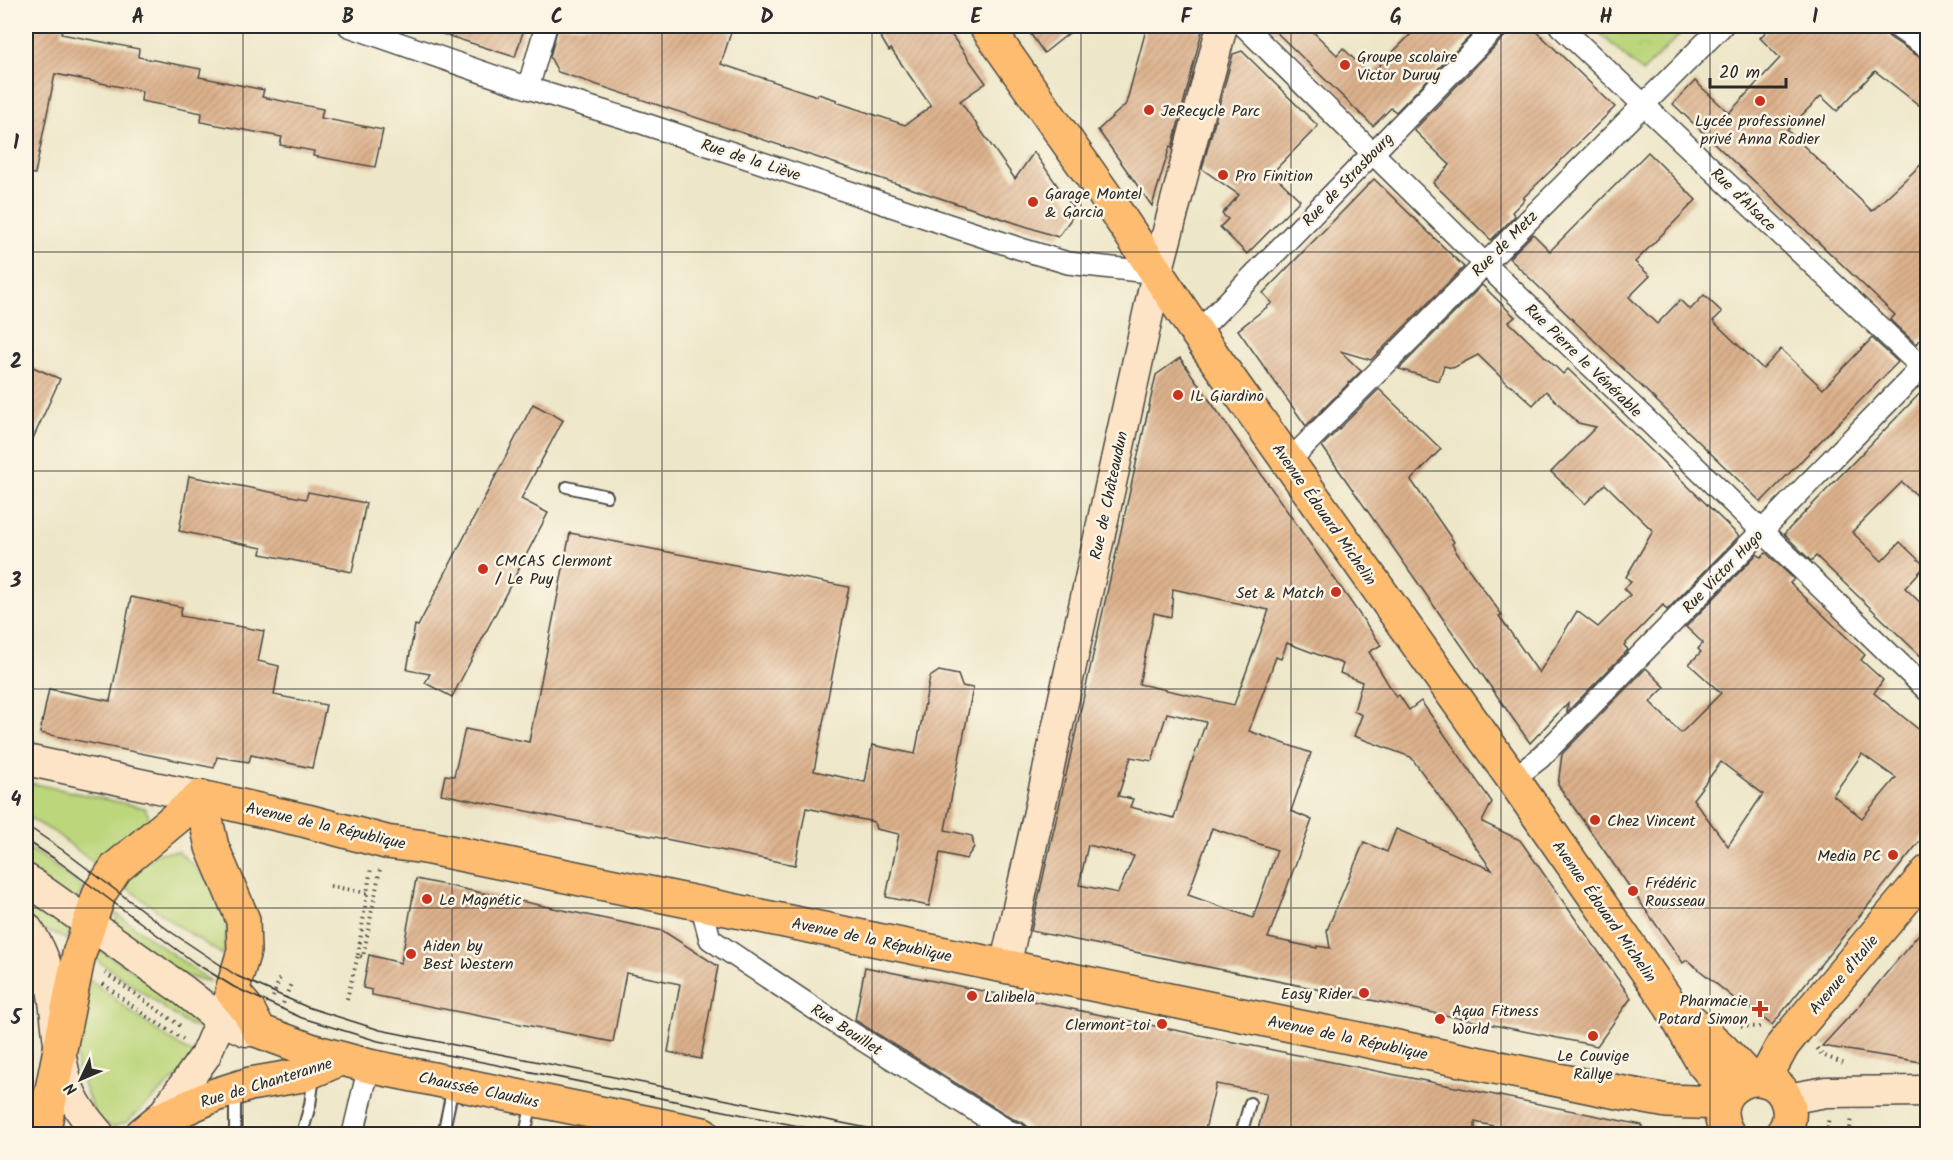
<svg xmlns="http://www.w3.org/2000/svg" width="1953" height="1160" viewBox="0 0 1953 1160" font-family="Kalam,sans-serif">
<defs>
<pattern id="park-crowns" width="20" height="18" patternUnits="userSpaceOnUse" patternTransform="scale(1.5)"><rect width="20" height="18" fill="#bcd67b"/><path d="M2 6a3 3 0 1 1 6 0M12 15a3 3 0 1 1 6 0" fill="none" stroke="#a2b86a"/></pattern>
<pattern id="building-hatch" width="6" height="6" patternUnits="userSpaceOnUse" patternTransform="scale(1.5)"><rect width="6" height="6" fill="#dcb18c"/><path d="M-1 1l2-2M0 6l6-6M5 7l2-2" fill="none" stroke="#bd9879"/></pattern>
</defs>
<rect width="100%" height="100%" fill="#fcf5e5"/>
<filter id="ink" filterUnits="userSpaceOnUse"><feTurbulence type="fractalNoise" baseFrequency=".0167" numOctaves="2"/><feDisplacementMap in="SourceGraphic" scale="12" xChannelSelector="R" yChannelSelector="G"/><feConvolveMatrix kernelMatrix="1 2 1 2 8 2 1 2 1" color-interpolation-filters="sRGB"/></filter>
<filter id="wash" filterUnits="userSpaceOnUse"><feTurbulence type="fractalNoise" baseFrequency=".008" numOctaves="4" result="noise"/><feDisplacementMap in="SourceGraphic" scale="24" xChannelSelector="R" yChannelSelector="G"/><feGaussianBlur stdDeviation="1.35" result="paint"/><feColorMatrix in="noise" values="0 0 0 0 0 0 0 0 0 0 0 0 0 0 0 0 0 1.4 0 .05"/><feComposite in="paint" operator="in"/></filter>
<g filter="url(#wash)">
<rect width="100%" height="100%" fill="#ede6c8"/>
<g fill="#bcd67b" stroke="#748053" stroke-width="1.5">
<polygon points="26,782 145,808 150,819 105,850 95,864 54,832 26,816"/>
<polygon points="26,847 43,857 83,888 73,907 26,872"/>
<path d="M178 851C197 868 228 895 227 923 227 933 225 944 223 955L175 924 122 884 157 853Z"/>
<polygon points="26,889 70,925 67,940 54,933 37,929 26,912"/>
<path d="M115 913 210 981C170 978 147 950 117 926Z"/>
<polygon points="97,948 213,1021 208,1033 184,1022 94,958"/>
<path d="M90 979C124 1007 157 1033 195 1055L178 1076 127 1122 113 1127 97 1119 77 1069 76 1044Z"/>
</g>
<polygon fill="url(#park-crowns)" stroke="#748053" stroke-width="1.5" points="1592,26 1689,26 1642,72"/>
<g id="blocks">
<g fill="url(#building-hatch)" fill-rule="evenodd">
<polygon points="26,26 63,26 61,34 139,49 138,57 201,69 199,77 264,90 262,97 323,109 321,118 383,130 375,167 313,156 314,151 280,145 282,137 201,122 202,113 141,101 142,91 55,74 35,174 26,173"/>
<polygon points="430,26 525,26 515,57 430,30"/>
<polygon points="558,26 733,26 721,64 817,96 818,94 837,100 836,102 905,125 931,106 891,49 889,51 874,26 945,26 986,83 960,101 1015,179 1034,152 1076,212 1058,237 558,72 550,57"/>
<polygon points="1025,26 1078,26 1044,53"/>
<polygon points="1147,26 1182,26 1202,31 1172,148 1170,146 1152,206 1098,130 1126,104"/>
<polygon points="1270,26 1307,26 1337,55 1343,48 1370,75 1419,26 1480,26 1396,112 1391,108 1373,126"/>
<polygon points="1509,26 1531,26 1615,107 1523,198 1525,199 1512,212 1515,216 1491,240 1433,183 1450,165 1414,130 1506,35"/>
<polygon points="1771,26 1883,26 1885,32 1889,37 1921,58 1928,61 1928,112 1875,71 1837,111 1821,96 1787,130 1872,211 1928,158 1928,332 1916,344 1890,320 1895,315 1673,104 1695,81 1729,113 1780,58 1760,38"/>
<polygon points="1242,51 1318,126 1272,173 1300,200 1247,254 1220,227 1228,219 1222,214 1239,195 1202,169 1233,54"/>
<polygon points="1648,152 1696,200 1635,262 1650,276 1629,297 1657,324 1680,300 1690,310 1704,295 1722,312 1713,321 1763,369 1781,349 1823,389 1872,338 1898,362 1761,502 1509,258 1533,234 1550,251"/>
<polygon points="1374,179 1464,267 1371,360 1340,351 1361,371 1306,426 1238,330 1272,303 1263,293"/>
<polygon points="1482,285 1515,317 1509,322 1563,374 1568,369 1739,536 1667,610 1663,605 1624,645 1628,650 1567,712 1568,703 1530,743 1322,446 1379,389 1441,449 1411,480 1454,542 1452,544 1457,553 1502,615 1499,616 1539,673 1577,611 1598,627 1630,595 1624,589 1631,582 1626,577 1653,531 1605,484 1585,504 1551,472 1596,427 1578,423 1546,391 1533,405 1511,385 1510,386 1478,355 1453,368 1444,366 1439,381 1399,369"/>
<path d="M1180 358 1381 645 1369 652 1396 697 1399 695 1409 710 1421 701 1492 802 1482 822 1520 840 1631 998 1597 1046 1031 931 1156 375ZM1173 589 1269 610 1234 705 1139 684 1154 613 1171 617ZM1287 643 1343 664 1340 673 1362 682 1354 711 1362 715 1354 736 1411 757 1492 870 1396 829 1387 852 1364 842 1327 930 1330 948 1317 946V948L1268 938 1312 820 1291 811 1311 753 1249 731 1276 657 1281 659ZM1167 713 1206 722 1192 762H1191L1174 818 1130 807 1133 799 1118 796 1131 757 1152 761ZM1212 828 1277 850 1253 918 1188 895ZM1088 845 1134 856 1118 893 1079 885Z"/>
<polygon points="26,364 60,379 26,454"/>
<polygon points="1928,385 1928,505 1902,482 1852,532 1882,561 1900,542 1925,566 1905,588 1928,610 1928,663 1816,556 1811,561 1784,534"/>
<polygon points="533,404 563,420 521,499 548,513 452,697 425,683 430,674 407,670 415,625 418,626"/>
<polygon points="189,476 306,499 308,492 366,503 352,572 261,554 262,548 179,531"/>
<polygon points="570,533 849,587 814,771 865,782 872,745 915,754 930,677 939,671 958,675 962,686 973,688 945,830 972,836 974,847 966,859 940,853 929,906 886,897 899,834 876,829 874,822 806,808 795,865 441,794 445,775 454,776 465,729 529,742"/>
<path d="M1766 553 1794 579 1790 583 1865 655 1861 660 1883 680 1874 693 1928 737V831L1772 1025 1742 1002 1741 1004 1687 960 1683 963 1558 785 1562 754 1646 668 1665 687 1650 702 1681 733 1721 693 1689 664 1701 652 1698 649 1703 643 1686 627 1757 554 1761 557ZM1862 754 1896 778 1862 818 1833 795ZM1721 762 1763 794 1728 846 1693 799Z"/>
<polygon points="131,597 182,607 180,616 264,631 258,661 279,666 274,695 326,705 312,768 251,755 249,762 217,757 214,768 40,733 49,689 110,701"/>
<polygon points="416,879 663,931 718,966 701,1059 668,1052 680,984 626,973 613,1042 372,995 372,990 363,988 369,955 401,963"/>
<polygon points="1928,923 1928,1063 1822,1046 1860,1005"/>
<polygon points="865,967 1642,1125 1641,1134 1530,1134 1475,1122 1475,1134 1257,1134 1267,1093 1216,1084 1204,1134 1134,1134 1119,1128 1117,1134 1042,1134 1030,1132 1027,1126 1022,1122 1013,1119 855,1020"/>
</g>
</g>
</g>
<g filter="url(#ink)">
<use href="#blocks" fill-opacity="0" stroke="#484743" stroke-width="1.5"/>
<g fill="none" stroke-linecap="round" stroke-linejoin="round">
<g stroke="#484743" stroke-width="14">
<g id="lane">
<polyline points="567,487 607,496"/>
<polyline points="235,1134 235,1092"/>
<polyline points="302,1134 310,1105 314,1076"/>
<polyline points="443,1134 453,1087"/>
<polyline points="525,1134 532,1102"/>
<polyline points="1241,1134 1250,1103"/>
</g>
</g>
<g stroke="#484743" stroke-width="24">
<g id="street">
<polyline points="349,26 528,88 645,124 1021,249 1068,263 1157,273"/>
<polyline points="1244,26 1484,263 1928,691"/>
<polyline points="1560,26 1928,373"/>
<polyline points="1896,26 1928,48"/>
<polyline points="528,88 546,26"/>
<polyline points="1197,333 1497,26"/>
<polyline points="1288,462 1722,26"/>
<polyline points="1513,779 1540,758 1928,361"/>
<polyline points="701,904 710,939 842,1027 1008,1131 1017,1134"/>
<polyline points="353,1134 369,1066"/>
</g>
</g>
<g stroke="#484743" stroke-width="33">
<g id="secondary">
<polyline points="26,760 201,797"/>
<polyline points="26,879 183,990 221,1020 246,1031 259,1031"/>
<path d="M26 927C64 978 50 1027 67 1083 73 1103 86 1119 99 1134"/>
<polyline points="1005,967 1157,273 1222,26"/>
<polyline points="1787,1099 1826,1092 1928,1091"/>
<polyline points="159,1120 205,1056 228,1002"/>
</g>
</g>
<g stroke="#484743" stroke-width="36">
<g id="primary">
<polyline points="986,26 1102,191 1197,333 1513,779 1667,1000 1703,1063 1728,1092"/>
<polyline points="201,797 307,821 386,842 425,847 1602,1089 1667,1101 1722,1103"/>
<polyline points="201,797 212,847 243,920 244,951 232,991 248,1010 259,1031 313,1051 369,1066 703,1134"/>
<polyline points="1687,1017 1722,1049 1750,1079"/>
<polyline points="1764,1080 1783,1045 1795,1030 1928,872"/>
<polyline points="43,1134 79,954 100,892 116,868 201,797"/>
<polyline points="142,1134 159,1120 215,1095 250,1084 303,1075 340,1059"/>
<path d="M1728 1134C1698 1084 1775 1056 1788 1104 1791 1115 1789 1125 1782 1134"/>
</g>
</g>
<g stroke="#484743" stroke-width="4" stroke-dasharray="1.5 4.5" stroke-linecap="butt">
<polyline points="330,886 367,893"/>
<polyline points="358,955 371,867"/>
<polyline points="105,973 182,1027"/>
<polyline points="103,984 146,1016 183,1039"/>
<polyline points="273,997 280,977"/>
<polyline points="347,999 358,955 363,957 380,869"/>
<polyline points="281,1009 292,981"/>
<polyline points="1741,1026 1760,1027"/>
<polyline points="1817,1048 1822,1055 1843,1063"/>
<polyline points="1826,1134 1829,1118"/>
<polyline points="1849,1134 1852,1118"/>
</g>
<use href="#lane" stroke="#fff" stroke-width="10"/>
<use href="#street" stroke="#fff" stroke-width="21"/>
<use href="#secondary" stroke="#fee4c6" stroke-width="30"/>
<use href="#primary" stroke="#fdbc70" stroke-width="33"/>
<g stroke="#2b2b2b" stroke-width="1.5">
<polyline points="26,825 64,851 171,932 237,976 307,1007 380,1030 897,1134"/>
<polyline points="26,840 55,859 195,963 234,987 302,1018 378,1041 838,1134"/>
</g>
</g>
</g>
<path fill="none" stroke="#2b2b2b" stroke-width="1.5" stroke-opacity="0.55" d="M243 26V1134M452 26V1134M662 26V1134M872 26V1134M1081 26V1134M1291 26V1134M1501 26V1134M1710 26V1134M26 252H1928M26 471H1928M26 689H1928M26 908H1928"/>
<g fill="#c8321e" stroke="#fcf5e5" stroke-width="2">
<circle cx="1345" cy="65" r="6"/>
<circle cx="1760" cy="101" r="6"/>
<circle cx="1149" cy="110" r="6"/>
<circle cx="1223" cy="175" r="6"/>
<circle cx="1033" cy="202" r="6"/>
<circle cx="1178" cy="395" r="6"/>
<circle cx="483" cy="569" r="6"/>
<circle cx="1336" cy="592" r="6"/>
<circle cx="1595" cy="820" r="6"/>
<circle cx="1893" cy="855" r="6"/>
<circle cx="1633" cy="891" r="6"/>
<circle cx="427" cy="899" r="6"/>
<circle cx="411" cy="954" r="6"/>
<circle cx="1364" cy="993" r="6"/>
<circle cx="972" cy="996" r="6"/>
<path d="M1757 1000h6v6h6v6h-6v6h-6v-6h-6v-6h6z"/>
<circle cx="1440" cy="1019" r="6"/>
<circle cx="1162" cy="1024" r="6"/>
<circle cx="1593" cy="1036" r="6"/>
</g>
<g text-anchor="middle" stroke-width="5" stroke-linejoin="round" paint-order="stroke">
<g font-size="16" fill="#2b2b2b" stroke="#fcf5e5" text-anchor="start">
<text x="1357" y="62">Groupe scolaire<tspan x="1357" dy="18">Victor Duruy</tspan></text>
<text x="1161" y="116">JeRecycle Parc</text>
<text x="1760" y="126" text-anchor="middle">Lycée professionnel<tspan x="1760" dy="18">privé Anna Rodier</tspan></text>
<text x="1235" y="181">Pro Finition</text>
<text x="1045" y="199">Garage Montel<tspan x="1045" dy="18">&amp; Garcia</tspan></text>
<text x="1190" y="401">IL Giardino</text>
<text x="495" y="566">CMCAS Clermont<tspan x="495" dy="18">/ Le Puy</tspan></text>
<text x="1324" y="598" text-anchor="end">Set &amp; Match</text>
<text x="1607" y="826">Chez Vincent</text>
<text x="1881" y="861" text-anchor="end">Media PC</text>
<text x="1645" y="888">Frédéric<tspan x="1645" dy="18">Rousseau</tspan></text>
<text x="439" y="905">Le Magnétic</text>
<text x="423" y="951">Aiden by<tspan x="423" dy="18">Best Western</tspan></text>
<text x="1352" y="999" text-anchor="end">Easy Rider</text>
<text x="984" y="1002">Lalibela</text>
<text x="1748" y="1006" text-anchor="end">Pharmacie<tspan x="1748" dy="18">Potard Simon</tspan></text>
<text x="1452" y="1016">Aqua Fitness<tspan x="1452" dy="18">World</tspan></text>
<text x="1150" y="1030" text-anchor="end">Clermont-toi</text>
<text x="1593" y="1061" text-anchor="middle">Le Couvige<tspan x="1593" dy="18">Rallye</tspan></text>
</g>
<g font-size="16" fill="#2b2b2b" stroke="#fcf5e5">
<text transform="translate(751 159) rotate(18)" y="6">Rue de la Liève</text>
<text transform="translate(1347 179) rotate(-46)" y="6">Rue de Strasbourg</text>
<text transform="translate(1744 199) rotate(44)" y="6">Rue d'Alsace</text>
<text transform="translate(1504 243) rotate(-45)" y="6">Rue de Metz</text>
<text transform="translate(1584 360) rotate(44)" y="6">Rue Pierre le Vénérable</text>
<text transform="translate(1108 495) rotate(-78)" y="6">Rue de Châteaudun</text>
<text transform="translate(1325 514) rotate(55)" y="6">Avenue Édouard Michelin</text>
<text transform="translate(1722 571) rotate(-46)" y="6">Rue Victor Hugo</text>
<text transform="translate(326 825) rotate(13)" y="6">Avenue de la République</text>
<text transform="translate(1605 911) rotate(55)" y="6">Avenue Édouard Michelin</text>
<text transform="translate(872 939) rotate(12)" y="6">Avenue de la République</text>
<text transform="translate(1843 974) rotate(-50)" y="6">Avenue d'Italie</text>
<text transform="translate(847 1029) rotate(33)" y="6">Rue Bouillet</text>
<text transform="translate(1348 1037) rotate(12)" y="6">Avenue de la République</text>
<text transform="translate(266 1082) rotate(-17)" y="6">Rue de Chanteranne</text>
<text transform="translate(479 1089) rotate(12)" y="6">Chaussée Claudius</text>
</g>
</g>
<rect width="1953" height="1160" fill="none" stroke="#fcf5e5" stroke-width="66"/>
<g transform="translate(81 1079) rotate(226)" stroke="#fcf5e5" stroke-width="4.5" paint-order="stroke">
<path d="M0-4.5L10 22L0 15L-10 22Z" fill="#2b2b2b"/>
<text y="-9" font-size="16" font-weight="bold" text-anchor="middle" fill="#2b2b2b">N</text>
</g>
<path d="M1710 78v9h76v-9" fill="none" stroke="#2b2b2b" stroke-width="3"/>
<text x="1719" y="78" font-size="18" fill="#2b2b2b" stroke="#fcf5e5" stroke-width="4.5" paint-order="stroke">20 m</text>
<rect x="33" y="33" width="1887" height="1094" fill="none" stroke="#2b2b2b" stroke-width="2"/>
<g font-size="20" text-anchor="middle" font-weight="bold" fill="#2b2b2b">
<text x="138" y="23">A</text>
<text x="348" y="23">B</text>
<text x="557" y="23">C</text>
<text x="767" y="23">D</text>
<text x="976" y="23">E</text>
<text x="1186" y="23">F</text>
<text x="1396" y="23">G</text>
<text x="1606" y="23">H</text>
<text x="1815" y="23">I</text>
<text x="16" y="149">1</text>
<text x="16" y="368">2</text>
<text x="16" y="587">3</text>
<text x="16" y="806">4</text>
<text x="16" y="1024">5</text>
</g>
</svg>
